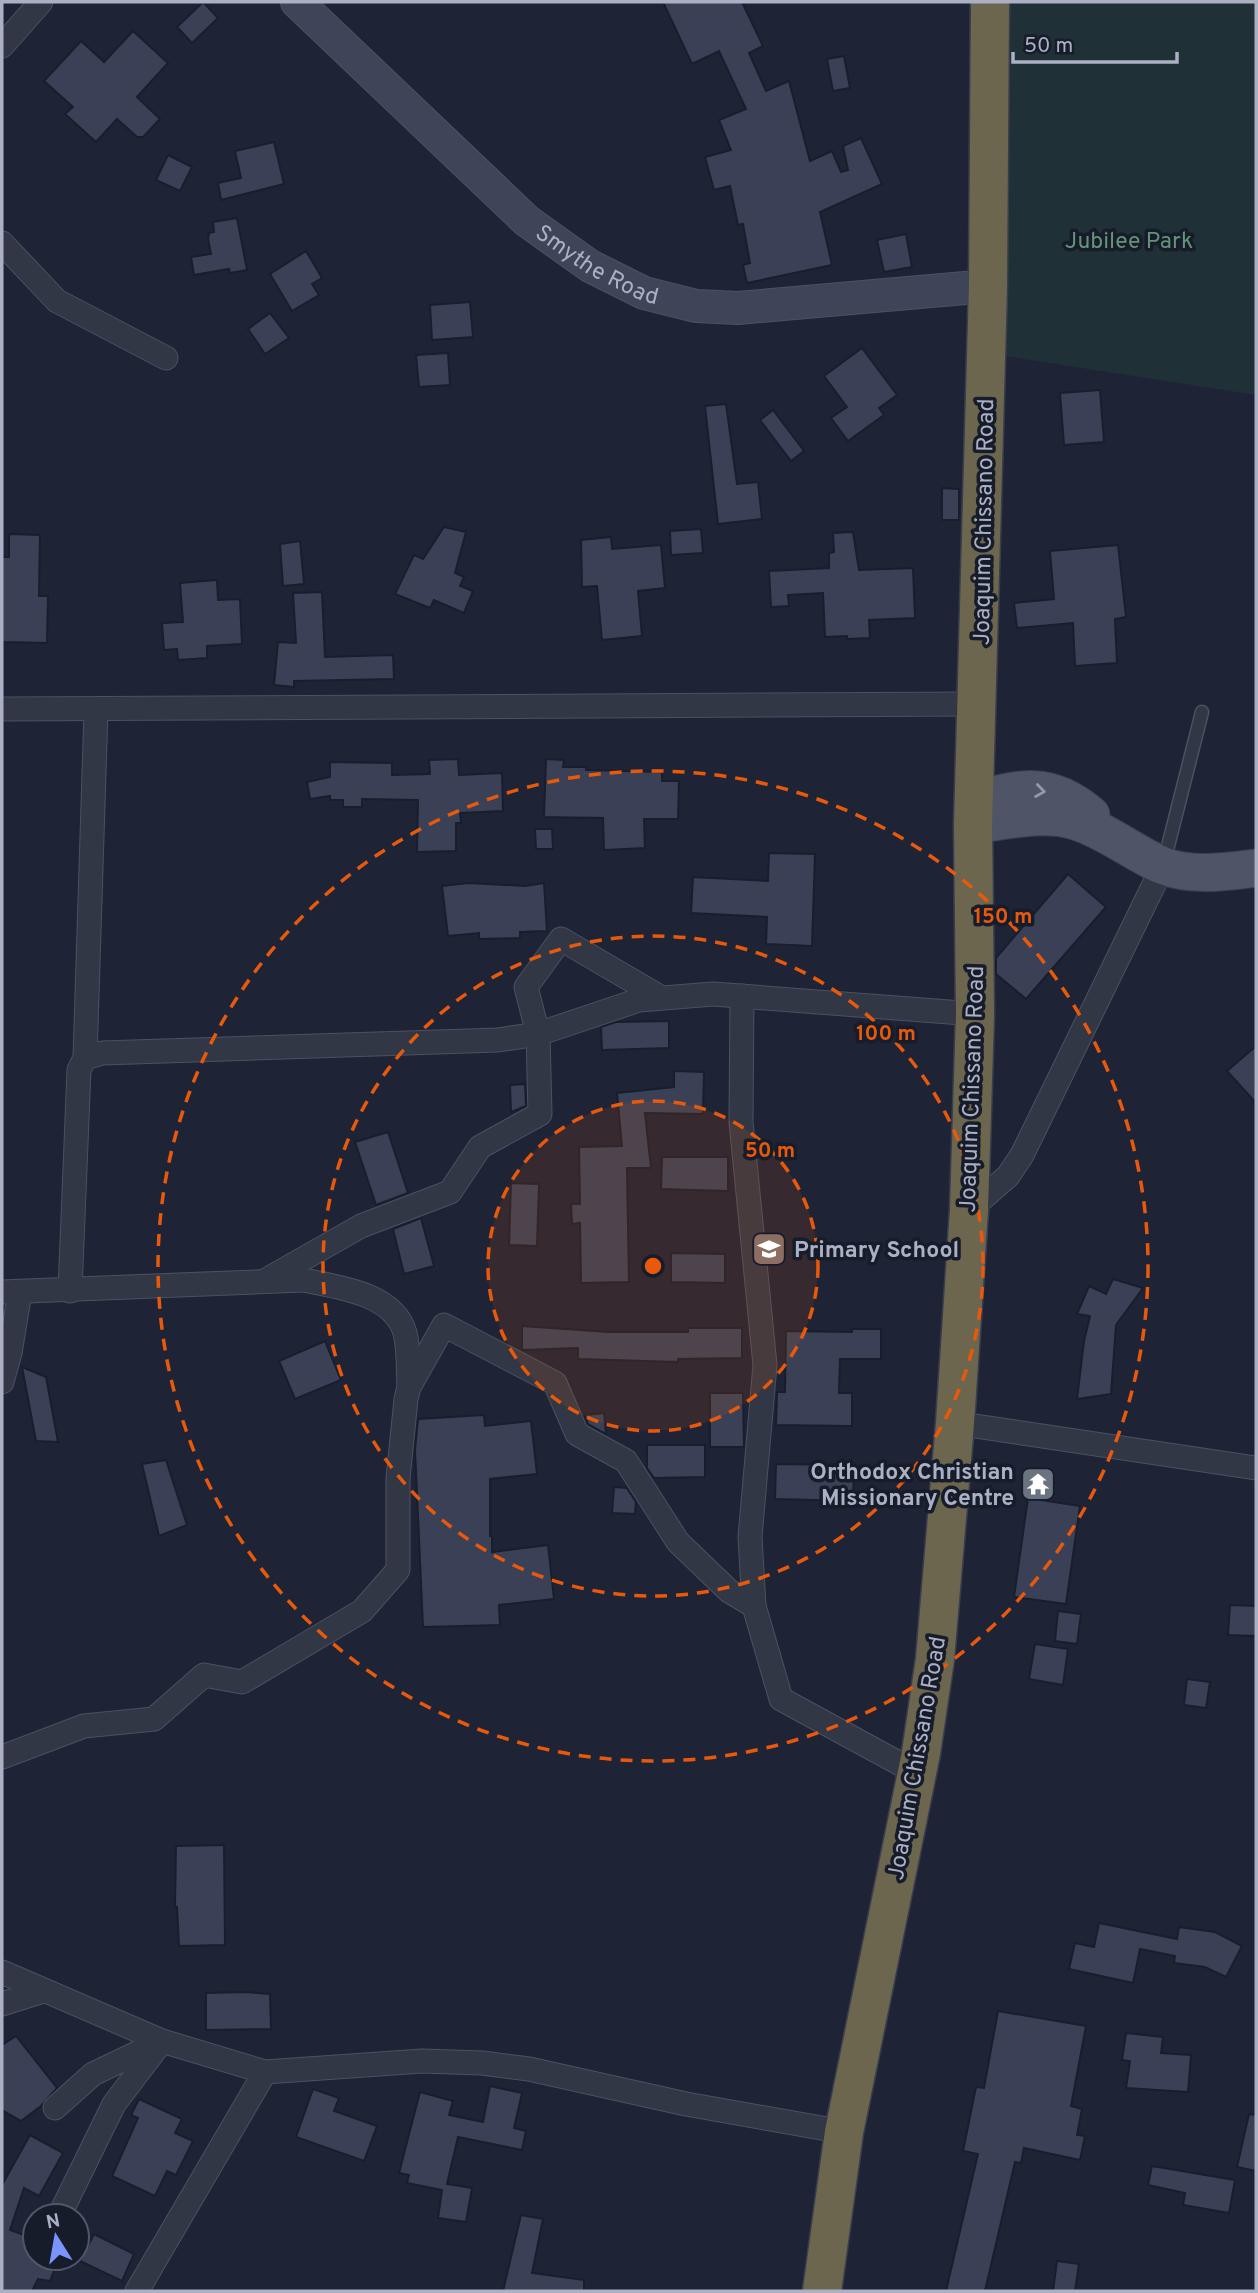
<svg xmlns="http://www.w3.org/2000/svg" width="1258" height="2293" viewBox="0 0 1258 2293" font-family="Overpass,sans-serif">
<rect width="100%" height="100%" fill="#1e2436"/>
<polygon fill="#203037" points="1007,2 1256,2 1256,395 999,355"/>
<g fill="#3a4157" stroke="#191e2d" stroke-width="2">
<polygon points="203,2 218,18 192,43 177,27"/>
<polygon points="663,2 742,2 763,46 749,53 766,91 789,81 810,161 832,151 841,172 848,170 843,146 861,138 882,184 820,212 832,265 747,283 743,265 750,263 743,224 738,225 730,186 714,190 705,157 731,150 719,120 746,109 719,51 692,64"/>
<polygon points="133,31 168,63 137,97 160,119 143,137 137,137 117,119 96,142 65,114 73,107 44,81 81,41 104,62"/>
<polygon points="844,56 850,88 833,91 827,59"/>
<polygon points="274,142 284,184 221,200 218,183 241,178 235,151"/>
<polygon points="168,155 192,167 180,191 156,180"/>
<polygon points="237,218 247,270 230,273 229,269 194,275 191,257 211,254 208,239 209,233 214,232 213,222"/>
<polygon points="906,234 912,267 884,272 877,240"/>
<polygon points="306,251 322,278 312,284 319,295 292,311 270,274"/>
<polygon points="470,302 473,337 432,340 430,305"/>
<polygon points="270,313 289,338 265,354 248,329"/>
<polygon points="862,348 897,395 879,408 884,415 848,441 831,418 847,407 824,376"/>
<polygon points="448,353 450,385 419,387 416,355"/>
<polygon points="1100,390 1104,442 1064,445 1060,393"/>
<polygon points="726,404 737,484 758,482 762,519 718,524 705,406"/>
<polygon points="773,410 804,451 791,461 760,420"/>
<polygon points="942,488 959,489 959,520 942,520"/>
<polygon points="444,527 466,532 455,573 464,577 460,586 473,591 464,613 434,600 430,608 395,594 414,555 423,559"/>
<polygon points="701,529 703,553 671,555 670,531"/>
<polygon points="853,532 859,570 913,568 915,618 869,620 870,638 847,639 847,636 825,637 823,593 788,595 789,606 771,607 769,571 829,568 829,553 834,552 833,533"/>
<polygon points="9,534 40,535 39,596 48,596 47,643 2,642 2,557 9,557"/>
<polygon points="611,537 612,549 661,545 665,588 638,591 642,636 602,640 597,586 582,587 581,540"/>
<polygon points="300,541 304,584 283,586 280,544"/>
<polygon points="1118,545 1126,617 1115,619 1117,663 1075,666 1073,623 1017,628 1014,603 1054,599 1050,551"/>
<polygon points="217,580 218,600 240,599 242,644 207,646 207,658 178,660 177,649 164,650 162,623 183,622 180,583"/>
<polygon points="322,592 325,657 393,655 394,679 294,681 294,687 274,685 278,642 296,643 293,593"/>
<polygon points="458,759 459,775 502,773 503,811 460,813 461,823 456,823 456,851 417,852 418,800 362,799 362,807 343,807 343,800 330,800 330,796 310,799 307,782 330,777 330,762 392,763 392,775 430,774 429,760"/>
<polygon points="546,759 564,760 563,767 586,767 586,770 662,772 662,781 679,781 678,819 644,819 645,848 604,850 603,818 544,817"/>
<polygon points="535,829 552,829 553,849 536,849"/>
<polygon points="769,853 815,854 812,946 766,944 767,917 691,913 693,877 768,881"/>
<polygon points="1068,874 1106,907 1026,999 996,974 996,958"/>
<polygon points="469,883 525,886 544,883 547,931 520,932 520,938 479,939 479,933 448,936 442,886"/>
<polygon points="669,1021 669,1048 602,1050 601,1027 616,1022"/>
<polygon points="1256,1046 1256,1103 1227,1071"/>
<polygon points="674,1071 704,1072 703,1114 645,1113 651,1168 627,1168 629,1282 581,1283 580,1223 572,1224 571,1204 580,1204 579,1147 622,1146 617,1093 674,1087"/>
<polygon points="525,1084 526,1106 511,1112 510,1085"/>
<polygon points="388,1132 408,1193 376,1205 355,1142"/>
<polygon points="662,1157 728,1157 728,1191 661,1189"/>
<polygon points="511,1183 539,1184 537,1246 509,1245"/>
<polygon points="421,1218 434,1266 404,1274 393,1229"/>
<polygon points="671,1253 725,1254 725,1283 671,1282"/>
<polygon points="1113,1279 1143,1288 1116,1325 1111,1394 1077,1399 1084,1341 1090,1316 1077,1314 1089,1286 1106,1294"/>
<polygon points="522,1326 609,1332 688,1332 688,1328 742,1328 742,1358 678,1359 678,1362 578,1359 578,1348 522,1350"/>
<polygon points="852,1329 881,1329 881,1359 840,1359 839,1393 852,1393 852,1426 776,1425 777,1392 785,1392 786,1331 852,1332"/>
<polygon points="325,1341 341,1380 295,1399 279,1361"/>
<polygon points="22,1367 46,1377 58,1442 36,1441"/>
<polygon points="710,1393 743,1393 744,1447 710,1447"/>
<polygon points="604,1413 606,1434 588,1424 586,1419 585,1415"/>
<polygon points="484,1415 485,1426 531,1421 537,1474 490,1479 490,1536 492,1536 492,1552 548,1545 554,1599 499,1605 500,1625 423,1627 415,1450 418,1419"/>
<polygon points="647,1445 705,1445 705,1477 654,1478 647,1468"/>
<polygon points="166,1460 187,1525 159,1536 142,1464"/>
<polygon points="776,1464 854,1465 853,1501 775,1499"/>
<polygon points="614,1487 627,1488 636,1502 635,1514 612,1513"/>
<polygon points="1028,1498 1080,1506 1066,1604 1014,1597"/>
<polygon points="1230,1605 1256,1606 1256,1636 1228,1635"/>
<polygon points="1058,1611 1081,1614 1077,1644 1055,1641"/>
<polygon points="1035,1644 1068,1649 1063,1685 1029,1679"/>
<polygon points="1187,1679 1210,1682 1206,1708 1184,1705"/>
<polygon points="224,1845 225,1945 179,1946 177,1907 175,1906 176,1846"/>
<polygon points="1099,1923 1177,1939 1179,1927 1215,1932 1242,1946 1226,1977 1205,1967 1174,1963 1175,1956 1140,1949 1133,1983 1069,1969 1075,1943 1094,1947"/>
<polygon points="246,1992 270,1994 271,2029 206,2030 206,1993"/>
<polygon points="998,2011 1086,2026 1071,2106 1082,2109 1077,2135 1085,2136 1080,2160 1024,2148 1021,2163 1015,2162 985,2291 946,2291 978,2154 963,2151 976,2087 984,2088"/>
<polygon points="1126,2033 1163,2037 1161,2053 1191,2055 1188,2092 1126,2088 1130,2061 1122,2060"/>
<polygon points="16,2036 57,2088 41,2106 21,2121 2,2110 2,2045"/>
<polygon points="490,2086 522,2093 514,2128 526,2131 522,2150 458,2137 447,2184 472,2188 466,2222 438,2218 442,2190 407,2183 409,2175 399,2173 420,2092 453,2101 449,2115 483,2122"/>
<polygon points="313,2089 339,2098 334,2111 377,2126 364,2161 296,2137"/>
<polygon points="139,2099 182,2119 175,2133 193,2141 176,2175 167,2171 155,2196 112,2176 138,2118 131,2115"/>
<polygon points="1249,2114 1256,2115 1256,2171 1237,2167"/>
<polygon points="30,2135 63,2153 39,2196 24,2188 10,2230 35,2239 35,2258 59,2258 50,2281 38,2279 32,2291 2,2291 2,2185"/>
<polygon points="1152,2166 1235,2180 1229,2213 1183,2205 1185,2193 1148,2185"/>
<polygon points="521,2215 543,2219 532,2273 584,2280 584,2291 503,2291"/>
<polygon points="94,2234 134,2254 122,2281 80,2261"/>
<polygon points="1057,2261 1079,2264 1075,2291 1053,2291"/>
</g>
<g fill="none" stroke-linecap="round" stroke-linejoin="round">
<g stroke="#4c5162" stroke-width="15">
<polyline id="lane" points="1164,862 1202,712"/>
</g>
<g stroke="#4c5162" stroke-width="25">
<g id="street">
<polyline points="2,46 41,2"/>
<polyline points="2,243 57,301 166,358"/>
<polyline points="2,709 978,704"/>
<polyline points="742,996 741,1122 765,1365 750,1537 754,1606"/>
<polyline points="85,1058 96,710"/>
<polyline points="969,1210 1008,1176 1022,1155 1163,866"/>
<polyline points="266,1280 361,1226 450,1192 480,1147 540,1114 538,1034 526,987 561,939 660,997"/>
<polyline points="70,1291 79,1070 85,1058 102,1053 498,1040 538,1034 639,1000 713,994 975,1014"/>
<path d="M2 1292 304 1280C337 1287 394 1293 405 1333 409 1349 408 1370 409 1387"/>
<polyline points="2,1382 10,1353 20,1292"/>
<polyline points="955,1423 1256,1468"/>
<polyline points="2,1757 84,1726 154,1719 204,1675 242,1682 362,1611 398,1570 398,1478 406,1399 409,1387 444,1325 555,1383 577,1434 626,1461 678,1542 729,1591 754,1606 781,1699 917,1773"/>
<polyline points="2,1972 162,2041 265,2072 422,2061 482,2063 529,2069 686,2104 844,2132"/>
<polyline points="2,2004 43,1991"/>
<polyline points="55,2108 93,2074 162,2041 114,2104 63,2208"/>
<polyline points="137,2291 265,2072"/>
</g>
</g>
<g stroke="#4c5162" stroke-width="34">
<g id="secondary">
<path id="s1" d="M297 2 527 221 590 266 644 293 696 306 738 308 988 286"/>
</g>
</g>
<g stroke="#3b4050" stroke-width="39">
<g id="primary">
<path d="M974 801C1020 787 1051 780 1091 815"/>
<path d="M973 825C1005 821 1043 811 1075 821 1105 830 1132 852 1161 865 1190 877 1226 872 1256 868"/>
</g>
</g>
<g stroke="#393e4e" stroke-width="41">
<polyline id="highway" points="822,2291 844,2132 921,1753 935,1659 955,1423 969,1210 975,1014 973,825 988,286 990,2"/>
</g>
<use href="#lane" stroke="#323746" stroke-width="12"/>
<use href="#street" stroke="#323746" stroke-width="23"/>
<use href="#secondary" stroke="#3f4559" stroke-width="32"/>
<use href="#primary" stroke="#4f5567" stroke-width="37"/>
<use href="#highway" stroke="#6d664e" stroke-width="38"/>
</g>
<defs><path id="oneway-chevron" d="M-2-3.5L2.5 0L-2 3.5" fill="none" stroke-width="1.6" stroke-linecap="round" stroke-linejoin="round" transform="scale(1.75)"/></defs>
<use stroke="#9499ad" href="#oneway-chevron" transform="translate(1040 791) rotate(8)"/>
<circle cx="653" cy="1266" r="165" fill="#e8590c" fill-opacity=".12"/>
<g fill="none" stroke="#e8590c" stroke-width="3.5" stroke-dasharray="12 9">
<circle cx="653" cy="1266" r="165"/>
<circle cx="653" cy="1266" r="330"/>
<circle cx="653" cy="1266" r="495"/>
</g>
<defs>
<g id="school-square" transform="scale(1.75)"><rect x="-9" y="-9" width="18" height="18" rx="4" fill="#8d6e63" stroke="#171c2a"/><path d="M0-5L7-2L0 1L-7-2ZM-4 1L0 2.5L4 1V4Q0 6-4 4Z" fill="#fff"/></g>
<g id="temple-square" transform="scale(1.75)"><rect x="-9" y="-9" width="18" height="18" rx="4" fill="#6b7280" stroke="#171c2a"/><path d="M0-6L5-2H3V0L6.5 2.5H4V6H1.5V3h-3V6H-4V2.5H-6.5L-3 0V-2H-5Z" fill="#fff"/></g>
</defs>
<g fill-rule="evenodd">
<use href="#school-square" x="769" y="1249"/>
<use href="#temple-square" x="1038" y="1484"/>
</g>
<g text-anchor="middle" stroke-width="7" stroke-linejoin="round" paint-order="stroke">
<g font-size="23" fill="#639477" stroke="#171c2a">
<text x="1129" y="248">Jubilee Park</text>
</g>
<g font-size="23" fill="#abb0c4" stroke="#171c2a">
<text dy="8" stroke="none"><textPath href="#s1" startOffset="401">Smythe Road</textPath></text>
<text transform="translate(983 522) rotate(-89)" y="8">Joaquim Chissano Road</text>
<text transform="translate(971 1089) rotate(-88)" y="8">Joaquim Chissano Road</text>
<text transform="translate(916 1758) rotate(-80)" y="8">Joaquim Chissano Road</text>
</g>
<g font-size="23" font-weight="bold" fill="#abb0c4" stroke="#171c2a" text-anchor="start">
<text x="794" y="1257">Primary School</text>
<text x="1014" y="1479" text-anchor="end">Orthodox Christian<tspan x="1014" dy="26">Missionary Centre</tspan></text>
</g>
</g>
<circle cx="653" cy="1266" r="10" fill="#e8590c" stroke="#171c2a" stroke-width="3.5"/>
<g font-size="21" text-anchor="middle" font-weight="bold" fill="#e8590c" stroke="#171c2a" stroke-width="7" stroke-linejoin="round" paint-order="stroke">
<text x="1003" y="923">150 m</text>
<text x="886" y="1040">100 m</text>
<text x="770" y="1157">50 m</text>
</g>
<rect width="1258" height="2293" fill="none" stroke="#abb0c4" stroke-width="7"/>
<g transform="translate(56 2237) rotate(349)"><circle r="33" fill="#171c2a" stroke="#525768" stroke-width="2"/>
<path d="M0-5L12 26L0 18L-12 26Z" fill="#7995fb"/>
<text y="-10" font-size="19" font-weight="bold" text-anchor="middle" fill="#abb0c4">N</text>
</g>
<path d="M1013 52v10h164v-10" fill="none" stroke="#abb0c4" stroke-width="3.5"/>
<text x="1024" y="52" font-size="21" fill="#abb0c4" stroke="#171c2a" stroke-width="5" paint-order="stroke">50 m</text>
</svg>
